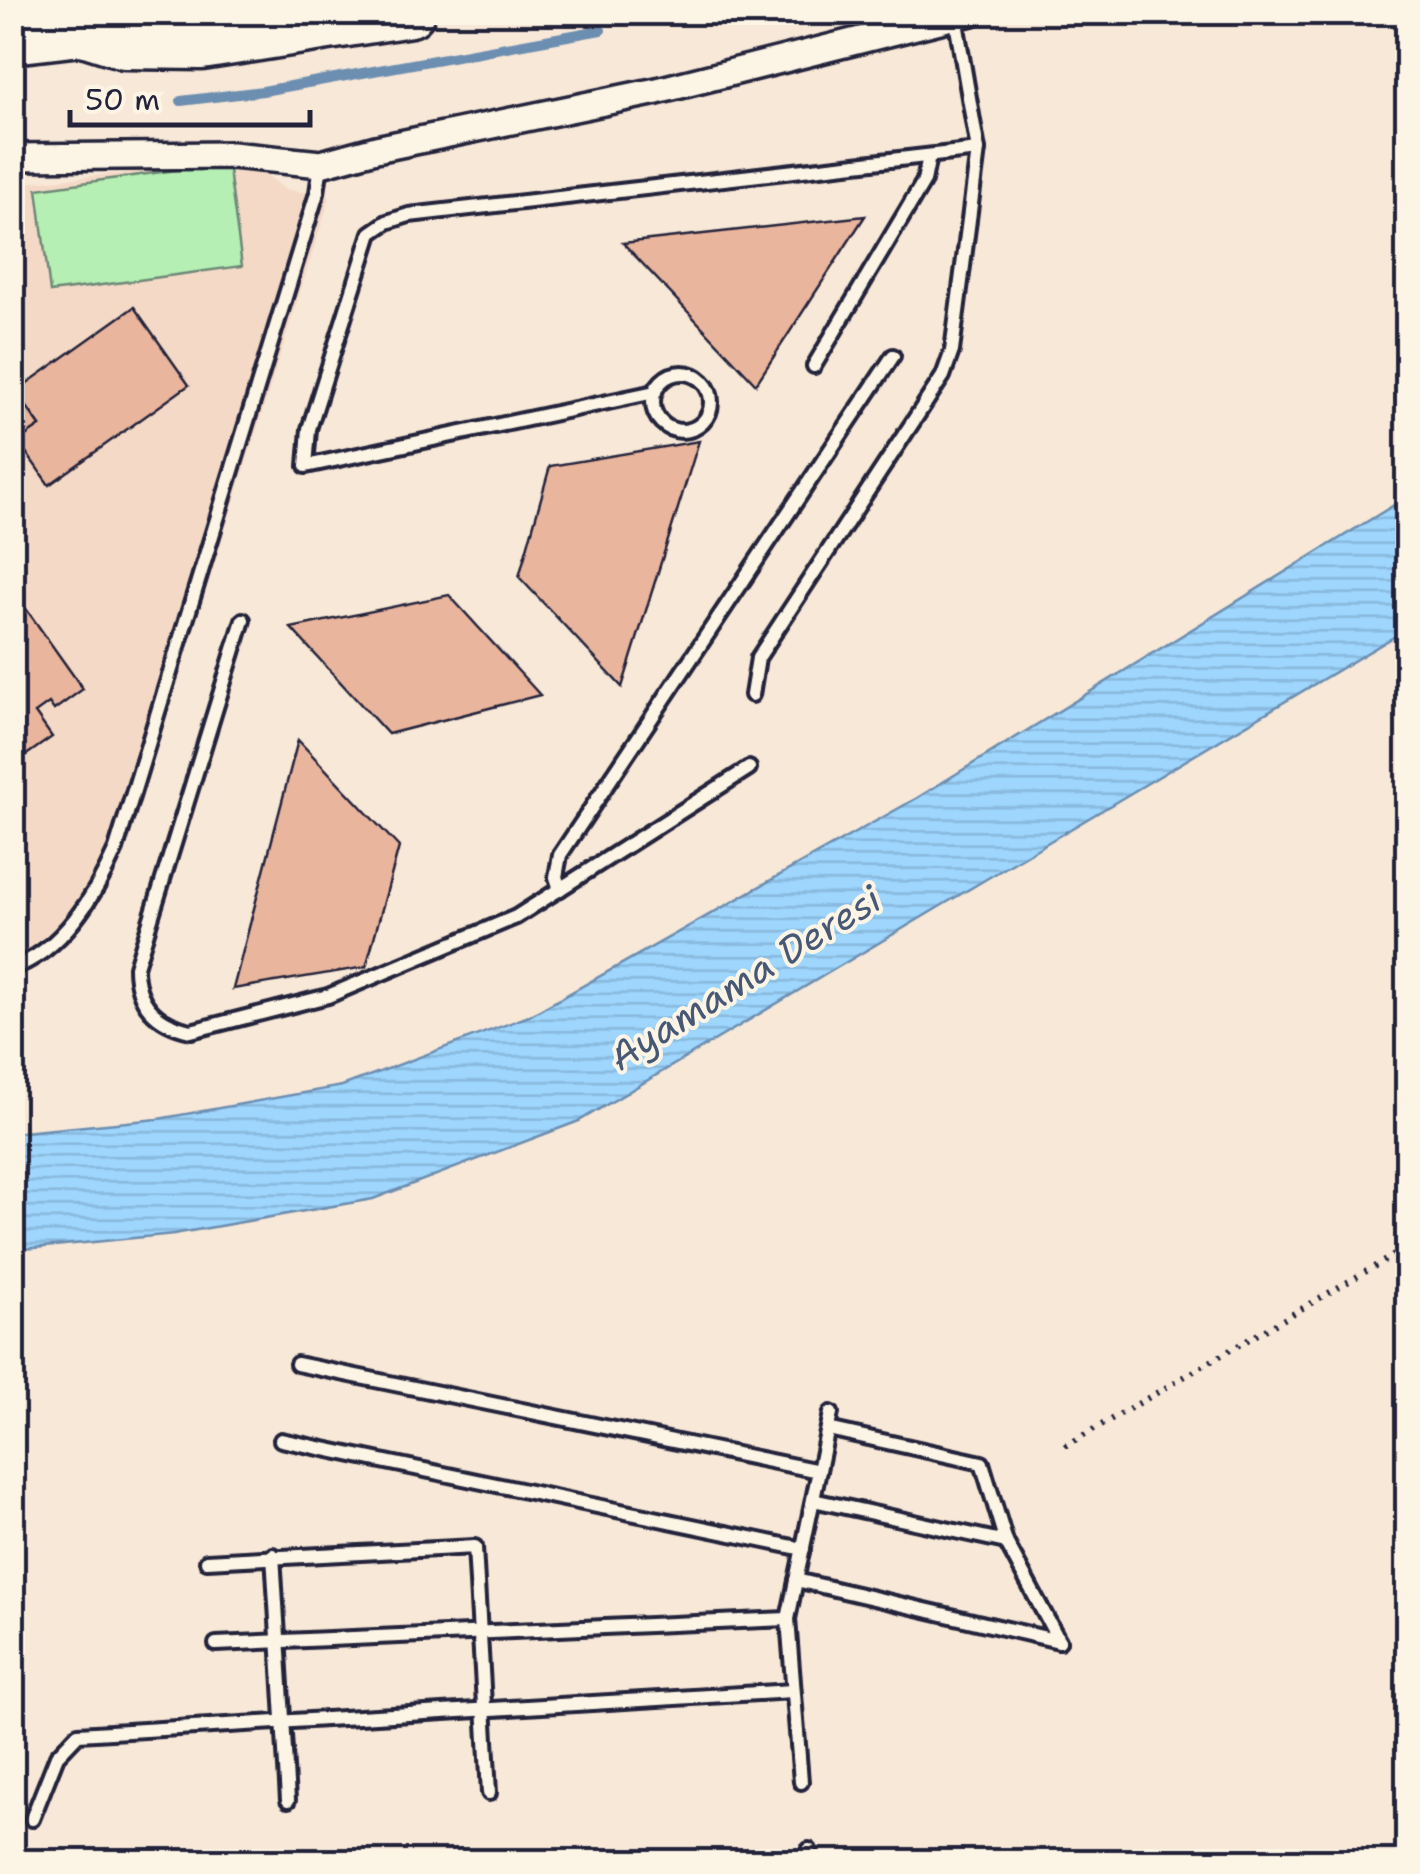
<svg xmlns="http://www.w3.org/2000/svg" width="1420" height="1874" viewBox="0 0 1420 1874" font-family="'Shantell Sans',sans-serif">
<defs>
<pattern id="water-rules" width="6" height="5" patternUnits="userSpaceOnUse" patternTransform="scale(2.5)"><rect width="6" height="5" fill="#9ed6fe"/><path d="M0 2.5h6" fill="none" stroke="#88b7db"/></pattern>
</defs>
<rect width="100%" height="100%" fill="#f8e8d7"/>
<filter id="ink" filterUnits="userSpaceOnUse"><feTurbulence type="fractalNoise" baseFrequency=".01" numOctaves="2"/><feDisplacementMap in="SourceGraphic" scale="20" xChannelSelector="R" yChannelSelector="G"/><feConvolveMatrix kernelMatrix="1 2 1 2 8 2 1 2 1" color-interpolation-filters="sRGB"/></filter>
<g filter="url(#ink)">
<polygon fill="#f4d9c6" points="223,163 267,175 284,189 330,197 122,857 109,887 92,914 49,957 13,980 12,184"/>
<polygon fill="#b5efb3" stroke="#6c8877" stroke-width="2.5" points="228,163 242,266 50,292 37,189"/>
<polygon fill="url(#water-rules)" stroke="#6c8eb0" stroke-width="2.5" points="1407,497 1407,629 579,1121 373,1199 174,1234 13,1250 13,1133 158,1119 342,1086 529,1016 917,798"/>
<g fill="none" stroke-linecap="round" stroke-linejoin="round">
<polyline stroke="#6c8eb0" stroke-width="10" points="181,101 263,91 601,30"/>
</g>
<g fill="#eab59d" stroke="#22223b" stroke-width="2.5">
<polygon points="865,216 756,384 623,243"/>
<polygon points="134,307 189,385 49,485 18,441 40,426 16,391"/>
<polygon points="12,386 40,426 12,445"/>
<polygon points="699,441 622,687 519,577 550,466"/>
<polygon points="12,589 83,689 54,710 49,703 35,713 52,737 22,758 12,745"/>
<polygon points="449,595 540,695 388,734 291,628"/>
<polygon points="298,740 399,847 366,967 233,989"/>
</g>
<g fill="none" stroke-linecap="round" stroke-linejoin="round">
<g stroke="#22223b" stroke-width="20">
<g id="service">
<polyline points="814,366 924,181 929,156"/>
<circle cx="682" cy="402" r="29"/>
<polyline points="655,392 306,466 309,429 371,233 387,222 409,215 978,150"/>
<path d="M243 620 136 967C136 1004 157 1024 191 1031L328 996 516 917 749 768"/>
<polyline points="752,695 758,658 943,376 952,351 978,150 955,16"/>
<polyline points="560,889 556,877 560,855 893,356"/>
<path d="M12 968C62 951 96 894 116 849L317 193 321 164"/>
<polyline points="297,1364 819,1471"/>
<polyline points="828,1429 982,1463 1006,1542 1059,1641"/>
<polyline points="281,1440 803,1549"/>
<polyline points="813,1500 1006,1542"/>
<polyline points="273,1555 288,1800"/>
<polyline points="207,1561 475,1547 489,1793"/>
<polyline points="796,1580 1059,1641"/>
<polyline points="216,1644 788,1619"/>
<polyline points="801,1782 788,1619 831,1413"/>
<polyline points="32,1819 57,1756 78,1734 793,1691"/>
<polyline points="460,1862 475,1861"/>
<polyline points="807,1862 809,1850"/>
</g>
</g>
<g stroke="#22223b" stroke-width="32">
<polyline id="minor" points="12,157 232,155 321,164 376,149 657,91 972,12"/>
</g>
<g stroke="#22223b" stroke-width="55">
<g id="motorway">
<polyline points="87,32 125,44 201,45 410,12"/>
<polyline points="12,39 115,27"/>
</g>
</g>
<polyline stroke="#22223b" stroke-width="6" stroke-dasharray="2.5 8" stroke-linecap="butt" points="1065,1446 1408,1247"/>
<use href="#service" stroke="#fcf5e5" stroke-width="12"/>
<use href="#minor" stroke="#fcf5e5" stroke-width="25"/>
<use href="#motorway" stroke="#fcf5e5" stroke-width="48"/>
</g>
</g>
<g text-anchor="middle" stroke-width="8" stroke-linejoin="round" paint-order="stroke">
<g font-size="38" font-style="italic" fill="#475876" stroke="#fcf5e5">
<text transform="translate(745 978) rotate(-32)" y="13">Ayamama Deresi</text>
</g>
</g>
<rect width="1420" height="1874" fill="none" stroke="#fcf5e5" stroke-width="50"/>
<rect x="25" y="25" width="1370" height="1824" fill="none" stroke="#22223b" stroke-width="4" filter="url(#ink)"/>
<path d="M70 110v15h240v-15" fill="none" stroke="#22223b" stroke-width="5"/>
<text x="85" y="110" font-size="30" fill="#22223b" stroke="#fcf5e5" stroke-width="8" paint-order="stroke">50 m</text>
</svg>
